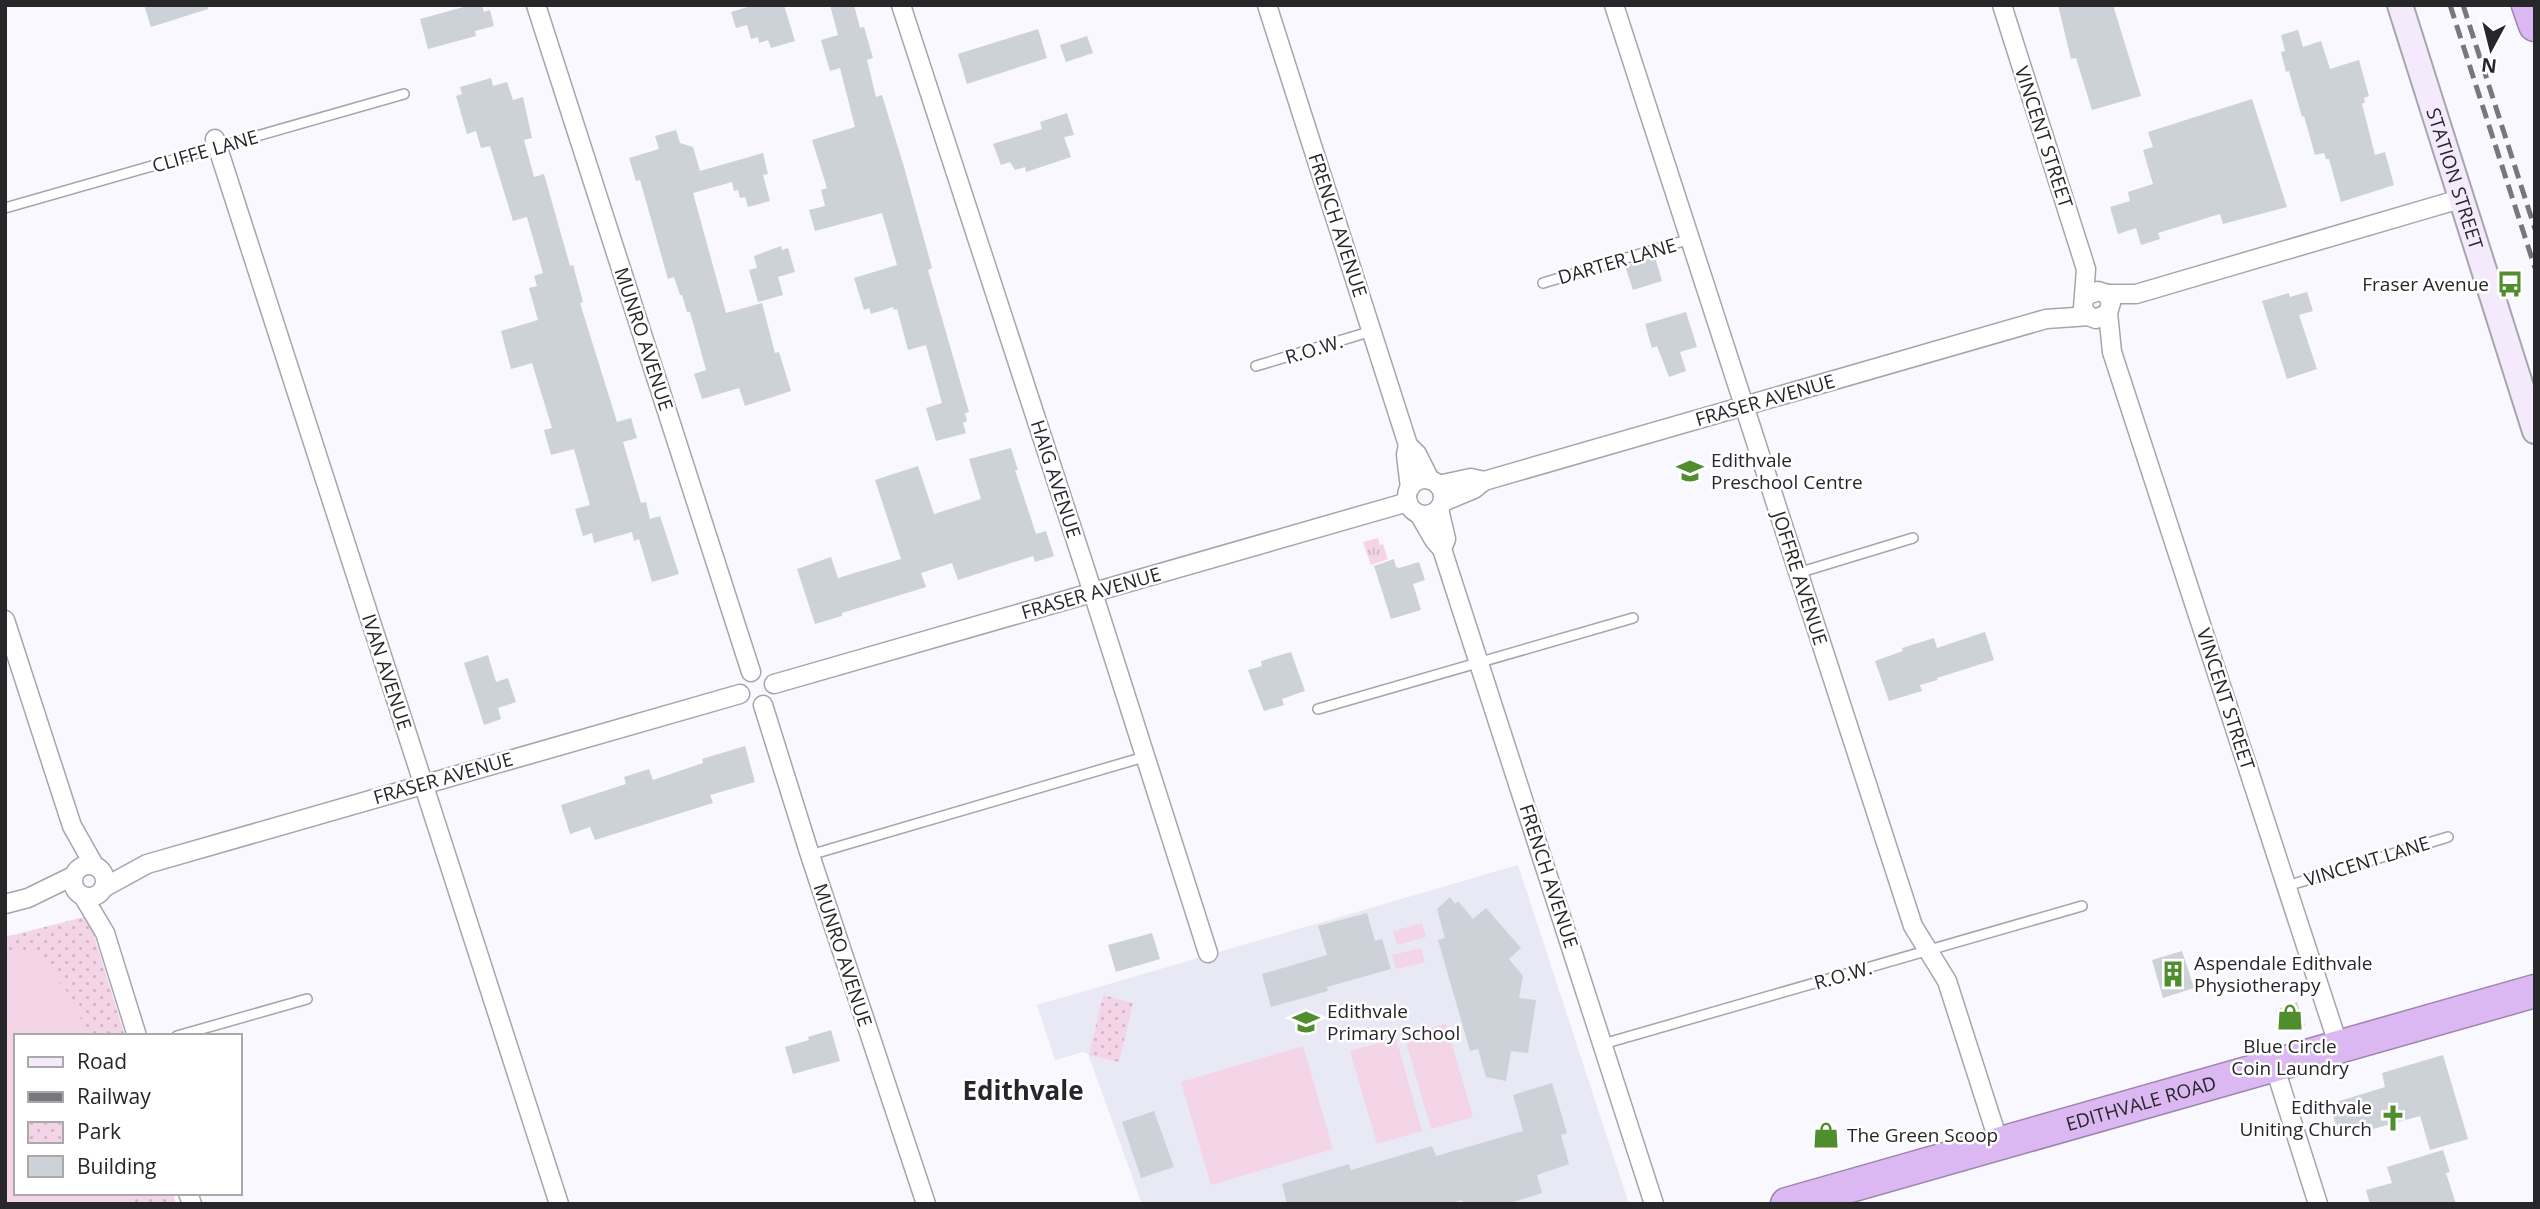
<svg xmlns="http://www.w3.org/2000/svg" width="2540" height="1209" viewBox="0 0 2540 1209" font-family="'Open Sans',sans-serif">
<defs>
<pattern id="grass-tufts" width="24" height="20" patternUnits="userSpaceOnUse" patternTransform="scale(1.75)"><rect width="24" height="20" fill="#f4d4e7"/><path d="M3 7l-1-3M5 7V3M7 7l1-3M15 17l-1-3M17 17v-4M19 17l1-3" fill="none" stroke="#d1b6c6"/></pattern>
<pattern id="park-dots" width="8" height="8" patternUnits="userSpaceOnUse" patternTransform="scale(1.75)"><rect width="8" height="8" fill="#f4d4e7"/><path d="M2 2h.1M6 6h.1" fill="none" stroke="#d1b6c6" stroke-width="1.8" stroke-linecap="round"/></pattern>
</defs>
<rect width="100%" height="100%" fill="#f8f8fe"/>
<polygon fill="#e8e9f5" points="1518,865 1629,1204 1142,1204 1088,1054 1083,1052 1055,1060 1037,1005"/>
<polygon fill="url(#grass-tufts)" points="1378,538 1380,545 1383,544 1388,559 1371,565 1363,542"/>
<g fill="url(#park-dots)">
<polygon points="88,916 125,1036 16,1036 16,1193 173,1193 176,1204 5,1204 5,937"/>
<polygon points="1103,995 1133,1003 1119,1062 1089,1055"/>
</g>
<g fill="#f4d4e7">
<polygon points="1422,923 1426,937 1397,945 1393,931"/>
<polygon points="1421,948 1425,962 1396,969 1392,955"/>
<polygon points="29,951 56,978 76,1003 86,1036 16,1036 16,1193 131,1193 134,1204 5,1204 5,958"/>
<polygon points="1446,1024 1473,1117 1431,1129 1404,1035"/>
<polygon points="1396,1038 1422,1131 1377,1144 1350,1051"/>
<polygon points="1303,1046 1333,1149 1211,1185 1181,1082"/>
</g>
<g fill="#cdd2d8">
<polygon points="144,5 207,5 208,9 151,27"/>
<polygon points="471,5 482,5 484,12 490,10 494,26 475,31 476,36 428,49 420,19"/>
<polygon points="754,5 784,5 795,41 771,48 768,40 759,43 758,37 751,39 747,25 736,28 731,12"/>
<polygon points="830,5 854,5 860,28 864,27 873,58 867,60 876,97 882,95 904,167 932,268 928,270 969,412 965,413 967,421 963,423 966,433 936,441 926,408 942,403 926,345 908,350 897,309 894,310 893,307 871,314 869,308 864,310 854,278 897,265 882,213 815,231 809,210 825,206 821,190 827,188 812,140 855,127 840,68 830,71 821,40 838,35"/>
<polygon points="2058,5 2113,5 2141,96 2092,110 2076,58 2071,59"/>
<polygon points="1038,29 1047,58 967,84 958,54"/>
<polygon points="2298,30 2303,47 2321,41 2330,69 2359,60 2369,96 2364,98 2365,102 2362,104 2375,155 2385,152 2394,185 2341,202 2329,159 2326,159 2324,153 2315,155 2304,116 2302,117 2289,71 2286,72 2281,52 2285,51 2281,35"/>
<polygon points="1087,36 1093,53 1066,62 1060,45"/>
<polygon points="491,78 493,86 507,82 513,100 523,97 532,138 524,140 534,177 544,174 570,266 573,265 583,302 580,303 617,422 631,418 637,438 623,442 641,503 646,502 650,519 660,516 679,574 652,582 639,539 634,541 632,532 594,543 592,533 583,536 575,509 590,505 574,449 551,455 544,430 552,428 532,363 511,369 501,331 538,320 529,288 537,286 534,276 543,273 527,217 513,221 490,146 481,148 476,131 467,134 456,96 462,94 460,87"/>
<polygon points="2252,99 2287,207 2223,224 2220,214 2158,233 2160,239 2141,245 2136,228 2118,234 2110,207 2130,201 2128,192 2153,184 2143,150 2153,147 2148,132"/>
<polygon points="1067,113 1074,135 1064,137 1071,157 1026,172 1025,167 1015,170 1010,162 1001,165 993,144 1042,129 1040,122"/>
<polygon points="676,130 680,143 693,147 700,171 763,153 768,174 763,175 770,201 748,207 745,197 740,198 738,190 734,191 732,182 693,193 726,313 762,303 775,353 779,352 791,391 745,406 739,388 702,399 694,374 706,370 690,312 687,312 682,295 680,295 674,277 668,279 640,180 636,181 629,158 659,149 655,136"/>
<polygon points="781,246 782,250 788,248 795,272 778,277 783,295 758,302 749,270 757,268 754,256"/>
<polygon points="1655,257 1662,281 1633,290 1625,266"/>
<polygon points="2307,292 2313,311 2299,315 2317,369 2287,379 2262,301 2289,293 2290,297"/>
<polygon points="1686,312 1697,347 1680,352 1686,371 1669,377 1657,346 1652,348 1645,324"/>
<polygon points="1011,448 1018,470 1015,470 1036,534 1046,531 1054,556 1035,562 1033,556 958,580 952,563 921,573 926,587 842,613 842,616 815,624 797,569 831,557 838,578 901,559 875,480 918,466 934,514 981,499 969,459"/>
<polygon points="1394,559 1396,567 1399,568 1419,562 1425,580 1413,584 1421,610 1391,619 1374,566"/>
<polygon points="1985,632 1994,660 1937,678 1938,680 1920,685 1922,691 1889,701 1875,661 1903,651 1902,648 1934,638 1937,648"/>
<polygon points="1291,652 1305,691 1282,699 1284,705 1264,711 1248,670 1262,666 1261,661"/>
<polygon points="488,655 496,682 508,678 516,702 498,708 501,719 484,725 464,663"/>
<polygon points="745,746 755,782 710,795 713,803 595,840 590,827 570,834 561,805 626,784 624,777 649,769 653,780 703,763 702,759"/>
<polygon points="1450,897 1455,904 1458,901 1473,919 1486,908 1521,948 1509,959 1523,976 1519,998 1536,1000 1528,1053 1511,1051 1506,1081 1486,1077 1478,1049 1470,1051 1438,940 1445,938 1437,909"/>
<polygon points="1367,913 1375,941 1382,939 1391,969 1327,987 1328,991 1271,1007 1262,974 1327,955 1318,926"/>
<polygon points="1152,933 1160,959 1116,972 1108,945"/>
<polygon points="2182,951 2194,988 2163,998 2152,960"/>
<polygon points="2297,1002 2305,1025 2283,1032 2276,1010"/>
<polygon points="831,1030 840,1061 793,1074 785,1047 809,1040 808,1037"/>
<polygon points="2443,1055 2468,1139 2430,1150 2420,1116 2373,1129 2372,1124 2338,1134 2330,1104 2385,1087 2382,1073"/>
<polygon points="1552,1083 1567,1133 1561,1135 1569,1164 1537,1175 1542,1193 1507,1204 1463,1204 1462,1200 1448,1204 1287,1204 1282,1184 1349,1164 1351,1170 1432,1146 1436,1156 1523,1131 1513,1095"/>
<polygon points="1154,1111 1174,1167 1141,1178 1122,1122"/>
<polygon points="2443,1150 2450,1172 2446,1173 2456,1204 2370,1204 2366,1190 2392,1183 2387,1167"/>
</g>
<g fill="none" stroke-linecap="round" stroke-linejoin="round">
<g stroke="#a5a6ad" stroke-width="12">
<g id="lane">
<polyline points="5,208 404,94"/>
<polyline points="1543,283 1690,239"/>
<polyline points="1256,366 1372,331"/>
<polyline points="1798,573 1913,538"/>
<polyline points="1318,709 1633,618"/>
<polyline points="810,855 1144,757"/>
<polyline points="2287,886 2448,837"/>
<polyline points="177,1036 307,999"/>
<polyline points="1603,1044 2082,906"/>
</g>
</g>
<g stroke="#a5a6ad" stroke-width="21">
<g id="street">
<polyline points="536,5 751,672"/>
<polyline points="901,5 1093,593 1208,953"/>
<polyline points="1267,5 1408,445 1417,454 1430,480"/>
<polyline points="1614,5 1913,926 1947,981 1999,1143"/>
<polyline points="2002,5 2086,269 2083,308 2088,316 2096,319 2108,313 2111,303 2107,294 2098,291 2085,296"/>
<polyline points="215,139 559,1204"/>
<polyline points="2107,294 2136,294 2460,199"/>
<polyline points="2108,313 2112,352 2339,1047"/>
<polyline points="1408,445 1406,455 1410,488"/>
<circle cx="1425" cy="497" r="18"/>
<polyline points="1438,485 1471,478 1484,481"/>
<polyline points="1443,502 1474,489 1484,481 2046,319 2090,316"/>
<polyline points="1439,509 1446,539 1442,549"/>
<polyline points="1419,514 1434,540 1442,549 1654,1204"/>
<polyline points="5,620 72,826 94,865"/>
<polyline points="774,684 1408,502"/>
<polyline points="763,705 810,855 926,1204"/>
<circle cx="89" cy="881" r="16"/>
<polyline points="105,887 147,864 740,694"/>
<polyline points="83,896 105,933 137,1036"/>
<polyline points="5,904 28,898 73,876"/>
<polyline points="2274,1065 2318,1204"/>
<polyline points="188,1193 192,1204"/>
</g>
</g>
<g stroke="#a5a6ad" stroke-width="28">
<g id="secondary">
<path id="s1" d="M2400 5 2535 431"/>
</g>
</g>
<g stroke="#9c85ac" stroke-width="35">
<g id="highway">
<polyline points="2528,5 2535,25"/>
<path id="s2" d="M1787 1204 2535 991"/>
</g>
</g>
<use href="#lane" stroke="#fff" stroke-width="9"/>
<use href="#street" stroke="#fff" stroke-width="18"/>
<use href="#secondary" stroke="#f4eafb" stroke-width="24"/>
<use href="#highway" stroke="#dbb8f2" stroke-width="32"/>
<g stroke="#78787c" stroke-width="5" stroke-dasharray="14 7" stroke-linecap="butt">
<polyline points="2450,5 2535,268"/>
<polyline points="2463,5 2535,229"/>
</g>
</g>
<defs>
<g id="bus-bare" transform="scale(2.1)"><path d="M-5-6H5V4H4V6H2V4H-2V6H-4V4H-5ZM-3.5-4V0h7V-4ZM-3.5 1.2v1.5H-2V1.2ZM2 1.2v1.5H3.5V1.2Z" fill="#508d2d" stroke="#fff" stroke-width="2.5" paint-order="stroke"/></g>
<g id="school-bare" transform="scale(2.1)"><path d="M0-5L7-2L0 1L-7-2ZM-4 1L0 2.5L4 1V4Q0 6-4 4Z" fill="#508d2d" stroke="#fff" stroke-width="2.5" paint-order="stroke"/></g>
<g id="building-bare" transform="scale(2.1)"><path d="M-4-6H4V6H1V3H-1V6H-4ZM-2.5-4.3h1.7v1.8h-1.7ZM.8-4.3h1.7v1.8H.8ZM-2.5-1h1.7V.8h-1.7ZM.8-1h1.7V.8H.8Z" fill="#508d2d" stroke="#fff" stroke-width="2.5" paint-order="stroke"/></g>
<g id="shop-bare" transform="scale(2.1)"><path d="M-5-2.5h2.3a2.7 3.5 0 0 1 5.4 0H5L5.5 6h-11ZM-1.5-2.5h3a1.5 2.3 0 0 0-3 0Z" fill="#508d2d" stroke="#fff" stroke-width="2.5" paint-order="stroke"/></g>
<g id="church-bare" transform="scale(2.1)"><path d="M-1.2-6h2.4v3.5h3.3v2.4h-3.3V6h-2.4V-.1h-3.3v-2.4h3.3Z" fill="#508d2d" stroke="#fff" stroke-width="2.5" paint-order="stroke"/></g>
</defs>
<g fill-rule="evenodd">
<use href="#bus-bare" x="2510" y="284"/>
<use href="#school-bare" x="1690" y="471"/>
<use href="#building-bare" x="2173" y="974"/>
<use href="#shop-bare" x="2290" y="1017"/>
<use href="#school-bare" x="1306" y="1022"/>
<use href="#church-bare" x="2393" y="1118"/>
<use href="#shop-bare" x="1826" y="1135"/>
</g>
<g text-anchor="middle" stroke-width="5" stroke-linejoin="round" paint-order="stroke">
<g font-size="19" fill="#27272a" stroke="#fff">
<text transform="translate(2044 137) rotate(72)" y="7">VINCENT STREET</text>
<text transform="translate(205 151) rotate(-16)" y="7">CLIFFE LANE</text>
<text dy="7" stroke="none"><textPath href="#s1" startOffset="182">STATION STREET</textPath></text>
<text transform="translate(1338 225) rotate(72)" y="7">FRENCH AVENUE</text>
<text transform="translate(1617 261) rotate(-16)" y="7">DARTER LANE</text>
<text transform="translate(644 339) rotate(72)" y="7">MUNRO AVENUE</text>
<text transform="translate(1314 349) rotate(-17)" y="7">R.O.W.</text>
<text transform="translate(1765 400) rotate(-16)" y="7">FRASER AVENUE</text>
<text transform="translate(1056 479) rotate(72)" y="7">HAIG AVENUE</text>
<text transform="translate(1800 578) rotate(72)" y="7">JOFFRE AVENUE</text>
<text transform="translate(1091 593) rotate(-16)" y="7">FRASER AVENUE</text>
<text transform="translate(387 672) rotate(72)" y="7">IVAN AVENUE</text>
<text transform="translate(2226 699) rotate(72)" y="7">VINCENT STREET</text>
<text transform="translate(443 778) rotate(-16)" y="7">FRASER AVENUE</text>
<text transform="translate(2367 861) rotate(-17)" y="7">VINCENT LANE</text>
<text transform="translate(1549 876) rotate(72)" y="7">FRENCH AVENUE</text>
<text transform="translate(843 955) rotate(72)" y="7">MUNRO AVENUE</text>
<text transform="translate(1843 975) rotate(-16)" y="7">R.O.W.</text>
<text dy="7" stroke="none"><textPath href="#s2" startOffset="368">EDITHVALE ROAD</textPath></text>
</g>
<g font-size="19" fill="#27272a" stroke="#fff" text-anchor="start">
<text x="2489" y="291" text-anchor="end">Fraser Avenue</text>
<text x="1711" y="467">Edithvale<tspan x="1711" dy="22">Preschool Centre</tspan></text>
<text x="2194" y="970">Aspendale Edithvale<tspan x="2194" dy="22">Physiotherapy</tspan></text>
<text x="1327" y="1018">Edithvale<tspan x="1327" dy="22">Primary School</tspan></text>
<text x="2290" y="1053" text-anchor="middle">Blue Circle<tspan x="2290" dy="22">Coin Laundry</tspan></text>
<text x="2372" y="1114" text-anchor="end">Edithvale<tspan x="2372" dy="22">Uniting Church</tspan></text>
<text x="1847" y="1142">The Green Scoop</text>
</g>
<g font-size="26" font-weight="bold" fill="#27272a" stroke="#fff">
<text x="1023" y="1100">Edithvale</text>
</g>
</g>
<rect width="2540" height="1209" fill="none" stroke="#27272a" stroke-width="14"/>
<rect x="14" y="1034" width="228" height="161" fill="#ffffff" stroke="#a9a9aa" stroke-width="2"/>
<rect x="28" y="1057" width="35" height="10" fill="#f4eafb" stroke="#a9a9aa" stroke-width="2"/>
<text x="77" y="1069" font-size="21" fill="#27272a">Road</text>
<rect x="28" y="1092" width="35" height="10" fill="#78787c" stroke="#a9a9aa" stroke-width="2"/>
<text x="77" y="1104" font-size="21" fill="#27272a">Railway</text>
<rect x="28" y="1122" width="35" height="21" fill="url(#park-dots)" stroke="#a9a9aa" stroke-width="2"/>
<text x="77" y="1139" font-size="21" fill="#27272a">Park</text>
<rect x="28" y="1156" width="35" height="21" fill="#cdd2d8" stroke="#a9a9aa" stroke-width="2"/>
<text x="77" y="1174" font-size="21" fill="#27272a">Building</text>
<g transform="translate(2491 49) rotate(187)" stroke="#ffffff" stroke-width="5" paint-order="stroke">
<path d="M0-5L12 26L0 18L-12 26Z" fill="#27272a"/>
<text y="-10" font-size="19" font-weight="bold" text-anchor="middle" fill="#27272a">N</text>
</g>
</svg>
